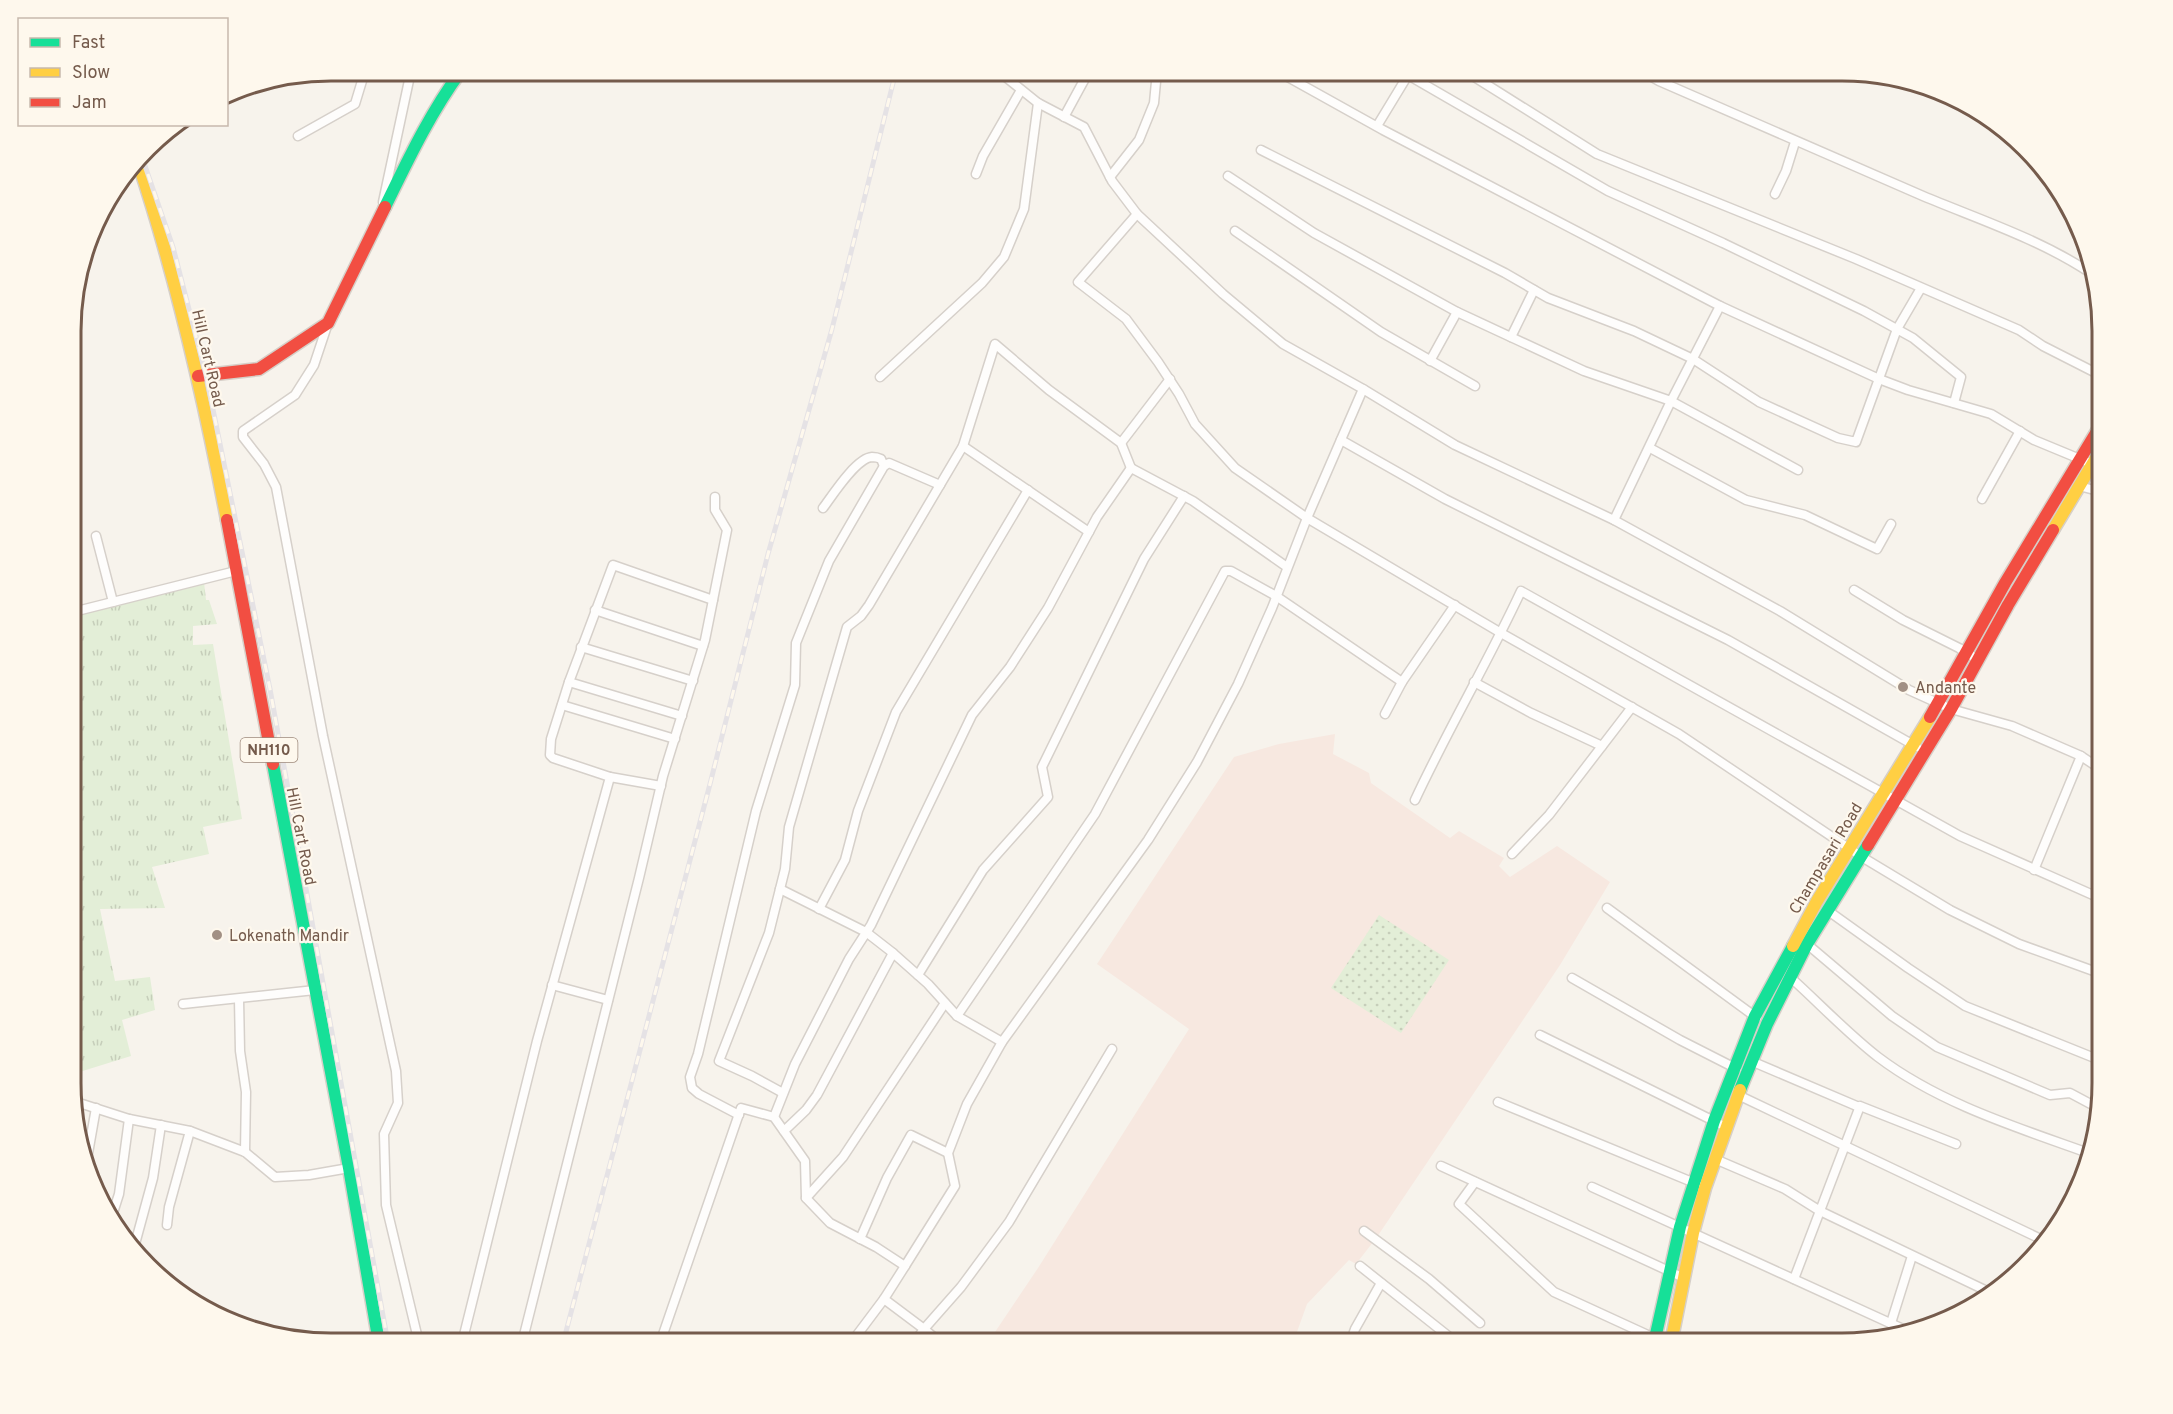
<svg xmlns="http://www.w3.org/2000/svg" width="2173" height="1414" viewBox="0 0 2173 1414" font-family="Overpass,sans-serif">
<defs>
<pattern id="grass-tufts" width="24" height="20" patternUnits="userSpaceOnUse" patternTransform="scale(1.5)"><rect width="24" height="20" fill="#e3eed7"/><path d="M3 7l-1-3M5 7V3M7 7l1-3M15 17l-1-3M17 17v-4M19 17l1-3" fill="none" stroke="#c6ceba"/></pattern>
<pattern id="garden-dots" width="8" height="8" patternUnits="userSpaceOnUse" patternTransform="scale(1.5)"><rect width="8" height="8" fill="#e3eed7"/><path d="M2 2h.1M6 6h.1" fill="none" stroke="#c6ceba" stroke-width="1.8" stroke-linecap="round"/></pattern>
</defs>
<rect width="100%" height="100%" fill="#f7f3ec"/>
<polygon fill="#f7e8e0" points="1335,734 1333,754 1369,773 1371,783 1450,838 1459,831 1504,858 1499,866 1510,877 1557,846 1610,882 1560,965 1377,1237 1356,1264 1349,1260 1307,1304 1293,1343 990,1343 991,1338 1038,1268 1189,1029 1097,964 1234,757 1279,744"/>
<polygon fill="url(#grass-tufts)" points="204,582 206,600 209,600 217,624 193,626 193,645 213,644 242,819 203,827 209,854 152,867 165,908 100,909 115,981 150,977 155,1010 122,1020 131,1056 73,1074 73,615"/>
<polygon fill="url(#garden-dots)" points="1379,915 1449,960 1401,1033 1331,988"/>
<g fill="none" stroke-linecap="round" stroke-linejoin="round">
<g stroke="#d6d0ca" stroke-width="11">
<g id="street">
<polyline points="998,71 1038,103 1084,127 1112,181 1137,214 1223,294 1283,344 1363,389 1455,445 1614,520 1780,611 1909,690 1951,709 2012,726 2081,756 2102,770"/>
<polyline points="1277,71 1383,130 1720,306 1879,379 1908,390 1991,414 2034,440 2092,464"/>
<polyline points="1465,71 1597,154 1856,259 2019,330 2043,346 2102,376"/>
<path d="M1641 71 1659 81C1747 120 1835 158 1923 196 1978 219 2039 239 2089 272"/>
<polyline points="226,96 241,88"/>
<polyline points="1064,117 1089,71"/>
<polyline points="1377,126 1408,75 1608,191 1723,243 1864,311 1913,338 1961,377 1954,403"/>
<polyline points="298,136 355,104 365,71"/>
<polyline points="1261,150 1505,273 1548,298 1634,331 1693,359 1759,402 1838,438 1856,442 1897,329 1921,288"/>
<polyline points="976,174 983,156 1021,90"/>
<polyline points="1228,176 1314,233 1457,312 1584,371 1671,401 1798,470"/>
<polyline points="1110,177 1139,140 1154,103 1157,71"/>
<polyline points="1775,194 1786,171 1795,142"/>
<polyline points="383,202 411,71"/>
<polyline points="1137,214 1078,282 1126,319 1158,362 1179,394 1195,424 1235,468 1307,518 1501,633 1679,734 1862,857 1950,910 2019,944 2102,974"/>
<polyline points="1235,231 1381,332 1475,386"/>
<polyline points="328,323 314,365 295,395 243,431 243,437 264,464 276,487 323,736 396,1071 398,1103 384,1134 386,1205 419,1343"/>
<polyline points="1511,337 1534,290"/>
<polyline points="1430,361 1457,312"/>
<polyline points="880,377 982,283 1004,257 1024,209 1038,103"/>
<polyline points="1341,440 1445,499 1728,640 1917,747"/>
<polyline points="1121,443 1170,379"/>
<polyline points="963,446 1089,532"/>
<polyline points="1650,448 1746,500 1805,515 1877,549 1891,524"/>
<polyline points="2079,486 2102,492"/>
<polyline points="1982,499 2020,431"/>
<path d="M823 508C832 496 856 458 872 457 874 457 879 458 881 459L884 466"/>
<polyline points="1614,520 1671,401 1720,306"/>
<polyline points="96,536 113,602"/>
<polyline points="1854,590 1903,620 1959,648 1977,659"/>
<polyline points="595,610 703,646"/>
<polyline points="73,612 236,571"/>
<polyline points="581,647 693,681"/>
<polyline points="569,682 682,716"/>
<polyline points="1474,682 1531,713 1602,746"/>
<polyline points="562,705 675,739"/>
<polyline points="1385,714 1402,682"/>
<polyline points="610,777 661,786"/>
<path d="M1415 800C1448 729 1488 662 1521 591L1960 836 2102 899"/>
<polyline points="1512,854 1549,815 1632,707"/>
<polyline points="2034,870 2081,756"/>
<polyline points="780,889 866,932 893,953 928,984 957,1016 1002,1042"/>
<polyline points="1607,908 1757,1018"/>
<polyline points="819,909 845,860 858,811 896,712 1028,490"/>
<polyline points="1827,910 1908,968 1965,1006 2102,1061"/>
<polyline points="1807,944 1892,1016 1937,1047 2050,1095 2070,1093 2100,1109"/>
<polyline points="918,975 983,870 1048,797 1042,767 1144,559 1184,496"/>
<path d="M1790 977C1819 1003 1847 1033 1878 1057 1940 1104 2019 1128 2091 1154"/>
<polyline points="1572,978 1680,1040 1737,1069"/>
<polyline points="552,985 608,1000"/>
<polyline points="239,999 240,1051 246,1092 245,1152"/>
<polyline points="183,1004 315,990"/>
<polyline points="957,1016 1095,814 1225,571 1231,571 1276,596 1402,682 1455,605"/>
<polyline points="1540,1035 1726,1127"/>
<polyline points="1751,1061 1859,1107"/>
<polyline points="783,1093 752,1076 719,1061 769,933 785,869 789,827 847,627 861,616 869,605 963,446 995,344 1049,390 1121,443 1131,468"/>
<polyline points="1738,1095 2045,1241"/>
<polyline points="73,1101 129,1119 190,1131 245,1152 275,1177 309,1175 349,1168"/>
<polyline points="1498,1102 1697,1184"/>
<polyline points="739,1115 699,1094 692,1088 690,1077 698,1054 756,811 795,685 796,643 829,561 884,466 889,463 940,485"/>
<polyline points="774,1117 795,1064 849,959 871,925 972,715 1010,667 1048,608 1097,517 1131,468 1193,501 1287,567"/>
<polyline points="784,1131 806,1110 817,1095 893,953"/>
<polyline points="87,1159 96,1108"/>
<polyline points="1715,1159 1785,1189 1820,1211 1989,1292"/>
<polyline points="1441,1166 1684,1278"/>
<polyline points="1475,1182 1459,1204 1554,1292 1665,1343"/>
<polyline points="1592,1187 1903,1329"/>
<polyline points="806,1198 843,1157 945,1003"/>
<polyline points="111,1219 119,1194 129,1119"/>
<polyline points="167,1225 169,1207 190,1131"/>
<polyline points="1364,1231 1429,1279 1480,1323"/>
<polyline points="860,1239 887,1178 911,1135 948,1153"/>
<polyline points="135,1244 153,1178 161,1125"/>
<polyline points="905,1266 955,1186 948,1153 967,1104 1002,1042 1148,840 1197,762 1238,684 1272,608 1307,518 1363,389"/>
<polyline points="1360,1266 1457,1343"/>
<polyline points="1794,1279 1860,1106 1956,1144"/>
<polyline points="1891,1323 1912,1256"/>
<polyline points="462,1343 537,1041 610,777 553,758 550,755 551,739 569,682 613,565 713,600"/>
<polyline points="522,1343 639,878 663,776 705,640 727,530 715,510 715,497"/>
<polyline points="660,1343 741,1108 774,1117 805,1161 806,1198 830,1223 876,1247 905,1266 884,1299 924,1329 914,1343"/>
<polyline points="851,1343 884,1299"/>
<polyline points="941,1343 924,1329 961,1287 1009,1222 1112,1049"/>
<polyline points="1350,1343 1355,1329 1381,1283"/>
</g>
</g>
<g stroke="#d6cfc8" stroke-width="15">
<g id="fast">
<path d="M385 207C408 160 430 113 461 71"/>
<polyline points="273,764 349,1168 379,1343"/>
<polyline points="1740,1090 1767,1024 1807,944 1868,845"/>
<polyline points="1654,1343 1680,1227 1714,1121 1755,1016 1793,946"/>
</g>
</g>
<g stroke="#d6cfc8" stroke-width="15">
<g id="slow">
<path d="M138 162C177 279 204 399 227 520"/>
<polyline points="2053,530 2102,448"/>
<polyline points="1793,946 1817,901 1930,717"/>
<polyline points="1671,1343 1693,1233 1705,1188 1740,1090"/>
</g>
</g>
<g stroke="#d6cfc8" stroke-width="15">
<g id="jam">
<polyline points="198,376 259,369 328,323 385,207"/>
<polyline points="227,520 273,764"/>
<polyline points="1930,717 2005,583 2102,423"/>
<polyline points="1868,845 1951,709 2008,605 2053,530"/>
</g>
</g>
<use href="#street" stroke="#fefdfc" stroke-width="8"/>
<use href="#fast" stroke="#16e098" stroke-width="12"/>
<use href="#slow" stroke="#ffcf43" stroke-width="12"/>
<use href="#jam" stroke="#f24e42" stroke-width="12"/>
<g stroke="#e5e2e5" stroke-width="5">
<g id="rail">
<polyline points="142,157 173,247 206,375 270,689 388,1343"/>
<polyline points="563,1343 710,784 768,554 832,329 896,71"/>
</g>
</g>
<use href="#rail" stroke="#fef8ed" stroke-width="3" stroke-dasharray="9" stroke-linecap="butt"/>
</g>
<g fill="#a29084" stroke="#fef8ed" stroke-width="2">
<circle cx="1903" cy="687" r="6"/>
<circle cx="217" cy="935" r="6"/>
</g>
<g text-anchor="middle" stroke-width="4.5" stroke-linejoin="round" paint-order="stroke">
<rect fill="#fef8ed" stroke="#9e8a7c" stroke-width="1.5" x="240.5" y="738" width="57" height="24" rx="4.5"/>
<g font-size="15" font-weight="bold" fill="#755b4c">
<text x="269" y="755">NH110</text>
</g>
<g font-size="16" fill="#755b4c" stroke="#fef8ed">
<text transform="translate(209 358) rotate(77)" y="6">Hill Cart Road</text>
<text transform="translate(302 836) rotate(79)" y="6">Hill Cart Road</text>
<text transform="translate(1825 858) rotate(-59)" y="6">Champasari Road</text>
</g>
<g font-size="16" fill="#755b4c" stroke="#fef8ed" text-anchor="start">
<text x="1915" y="693">Andante</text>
<text x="229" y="941">Lokenath Mandir</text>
</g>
</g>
<path d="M0 0H2173V1414H0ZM331 81H1842A250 250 0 0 1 2092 331V1083A250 250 0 0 1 1842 1333H331A250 250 0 0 1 81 1083V331A250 250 0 0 1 331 81Z" fill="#fef8ed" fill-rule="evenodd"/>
<path fill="none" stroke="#755b4c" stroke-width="3" d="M331 81H1842A250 250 0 0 1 2092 331V1083A250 250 0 0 1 1842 1333H331A250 250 0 0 1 81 1083V331A250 250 0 0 1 331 81Z"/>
<rect x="18" y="18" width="210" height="108" fill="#fef8ed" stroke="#c7b9ad" stroke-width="1.5"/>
<rect x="30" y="38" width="30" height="9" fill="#16e098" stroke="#c7b9ad" stroke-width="1.5"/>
<text x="72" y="48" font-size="18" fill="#755b4c">Fast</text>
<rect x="30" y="68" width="30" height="9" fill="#ffcf43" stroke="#c7b9ad" stroke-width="1.5"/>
<text x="72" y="78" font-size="18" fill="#755b4c">Slow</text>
<rect x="30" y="98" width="30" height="9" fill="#f24e42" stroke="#c7b9ad" stroke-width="1.5"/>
<text x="72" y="108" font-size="18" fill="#755b4c">Jam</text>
</svg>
